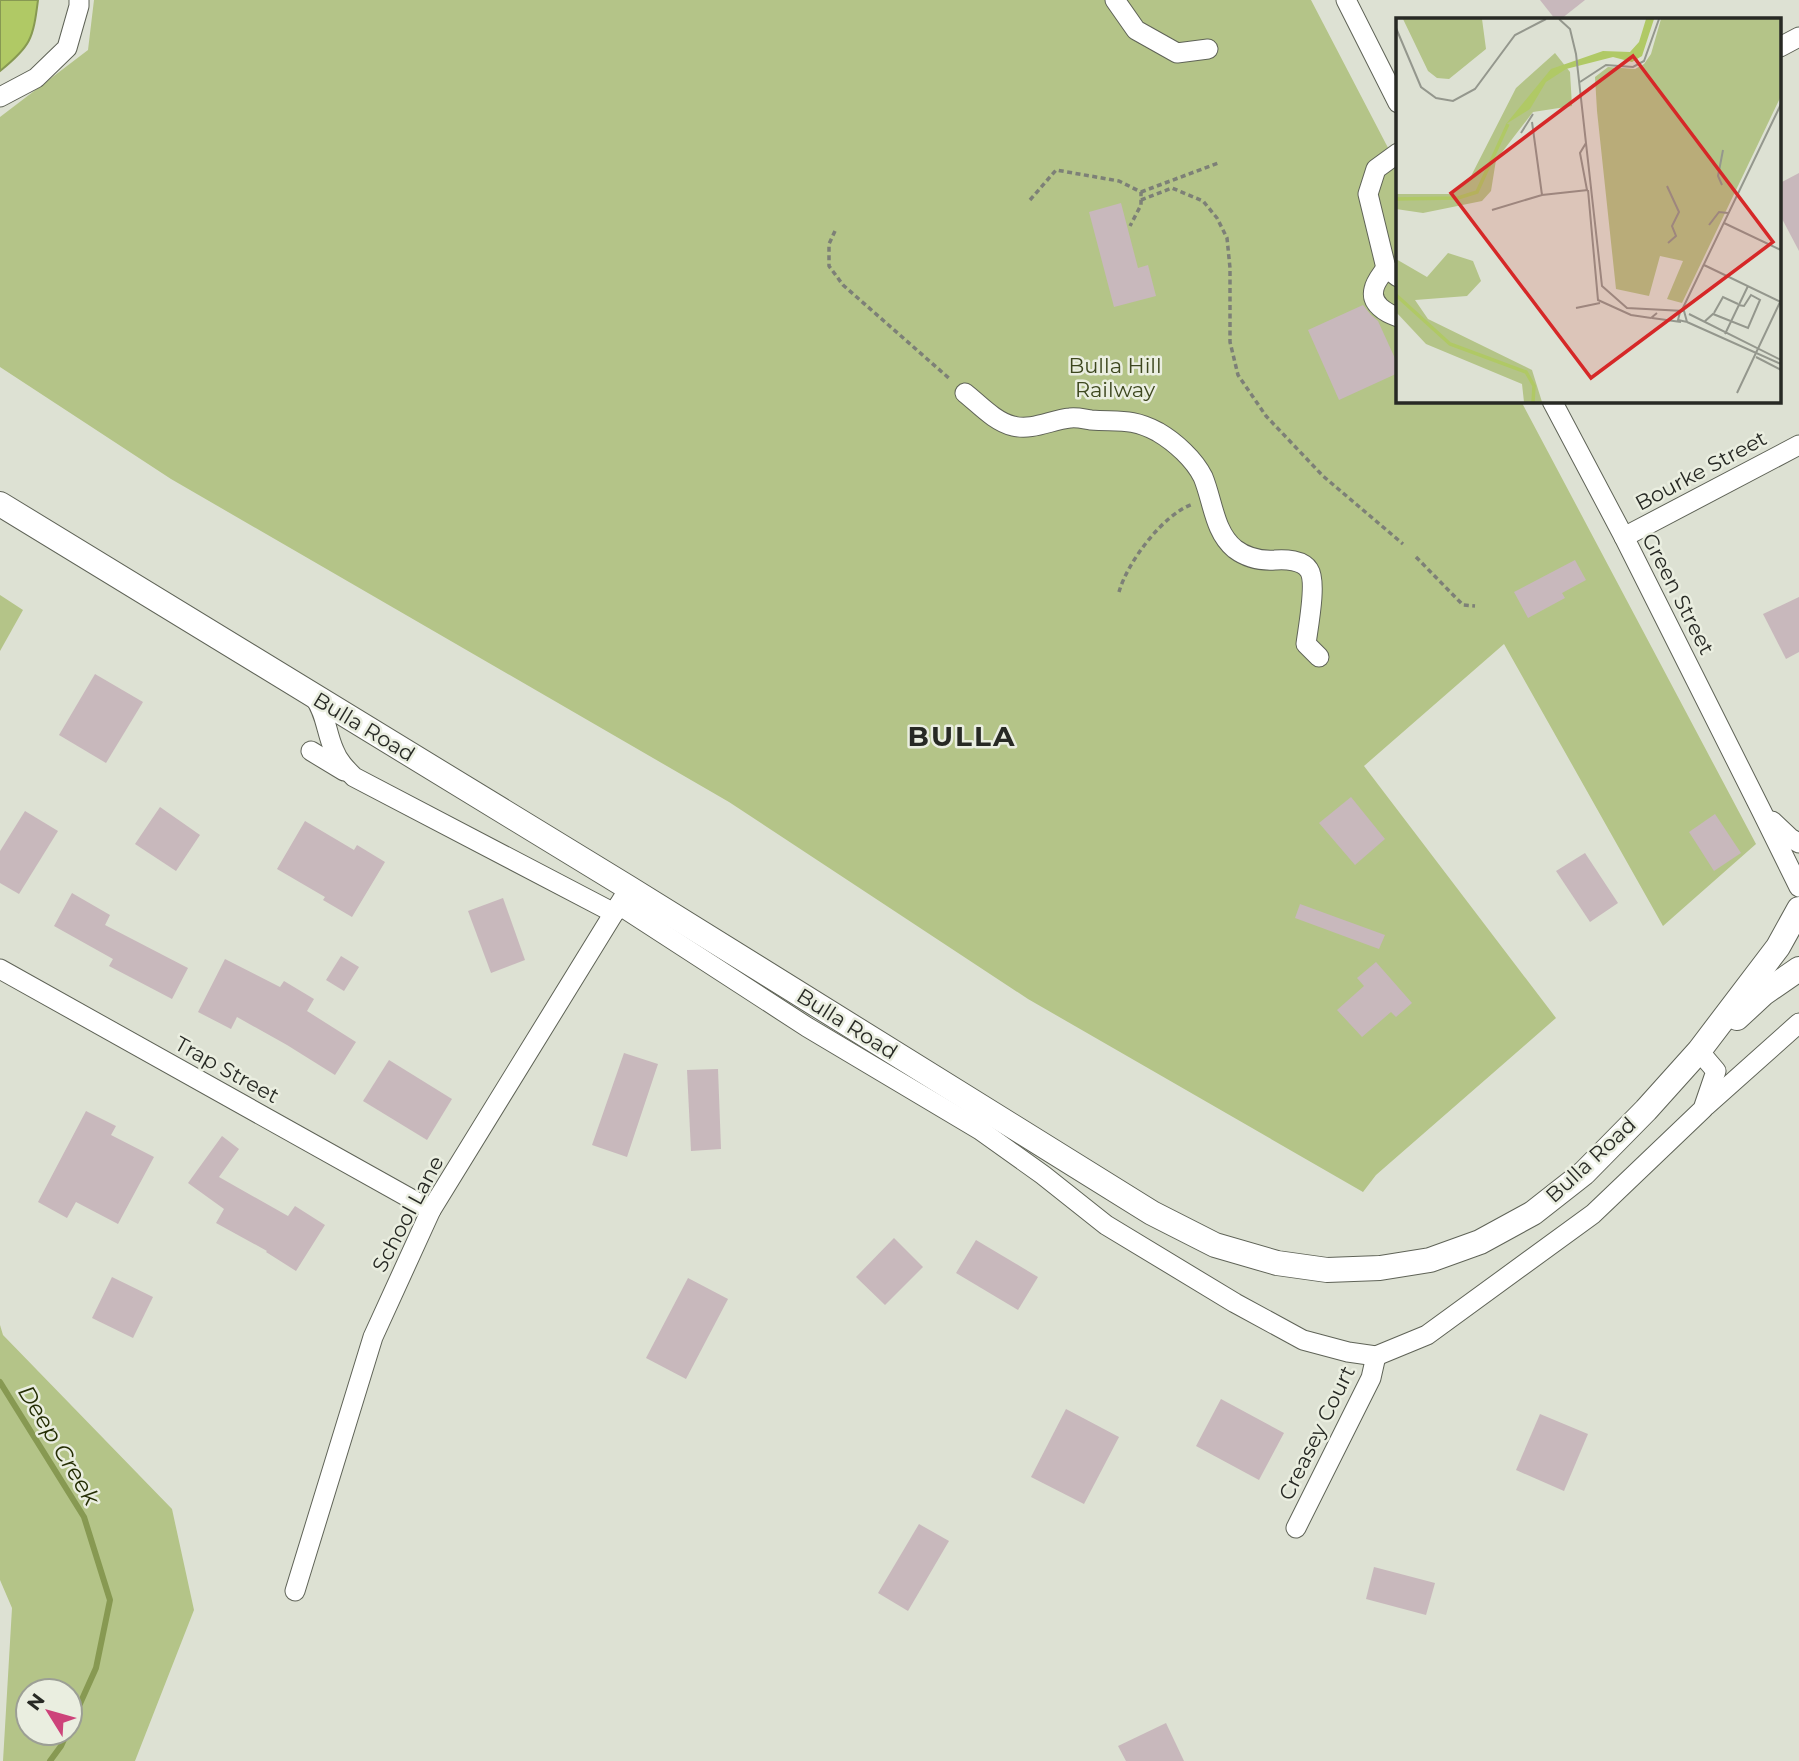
<svg xmlns="http://www.w3.org/2000/svg" width="1799" height="1761" viewBox="0 0 1799 1761" font-family="Montserrat,sans-serif">
<rect width="100%" height="100%" fill="#dde1d3"/>
<g fill="#b4c488" fill-rule="evenodd">
<polygon points="94,0 1311,0 1398,167 1398,401 1521,401 1756,844 1663,926 1504,644 1364,766 1556,1018 1376,1175 1363,1192 1028,999 729,802 171,479 0,367 0,117 88,50"/>
<polygon points="0,595 23,610 0,651"/>
<path d="M0 1325 3 1335 172 1509 194 1610 135 1761H3L12 1608 0 1580ZM28 1691H70V1733H28Z"/>
</g>
<path fill="#b0c965" stroke="#879952" stroke-width="2" d="M0 0H38C33 39 31 46 0 71Z"/>
<g fill="none" stroke-linecap="round" stroke-linejoin="round">
<g stroke="#879952" stroke-width="6">
<polyline points="0,1382 84,1517 110,1600 96,1668 70,1726"/>
<polyline points="50,1761 61,1746 67,1733"/>
</g>
</g>
<g fill="#c8b8bc">
<polygon points="1540,0 1585,0 1561,19 1555,19"/>
<polygon points="1799,173 1799,251 1780,215 1780,183"/>
<polygon points="1121,203 1138,268 1148,265 1156,296 1114,307 1089,212"/>
<polygon points="1363,305 1371,315 1378,321 1398,365 1398,373 1339,400 1308,330"/>
<polygon points="1575,560 1586,580 1562,593 1565,598 1528,618 1514,592"/>
<polygon points="1799,597 1799,652 1786,659 1763,614"/>
<polygon points="95,674 143,702 106,763 59,735"/>
<polygon points="1351,797 1385,839 1355,865 1319,823"/>
<polygon points="160,807 200,835 176,871 135,844"/>
<polygon points="25,811 58,831 19,894 0,883 0,851"/>
<polygon points="1715,814 1741,853 1714,871 1689,832"/>
<polygon points="305,821 354,850 357,845 385,862 352,917 323,900 325,897 277,869"/>
<polygon points="1585,853 1618,903 1590,922 1556,871"/>
<polygon points="72,893 110,915 105,925 188,968 172,999 109,966 113,959 54,926"/>
<polygon points="503,898 525,960 491,973 468,911"/>
<polygon points="1300,904 1385,935 1379,949 1295,918"/>
<polygon points="341,956 359,967 344,991 326,980"/>
<polygon points="225,959 280,987 284,981 314,999 307,1011 356,1042 335,1075 287,1045 237,1017 231,1029 198,1012"/>
<polygon points="1376,962 1412,1003 1396,1017 1391,1012 1362,1037 1337,1010 1364,986 1357,978"/>
<polygon points="624,1053 658,1064 627,1157 592,1145"/>
<polygon points="389,1060 452,1099 427,1140 363,1101"/>
<polygon points="718,1069 721,1149 691,1151 687,1070"/>
<polygon points="86,1111 116,1126 111,1135 154,1157 118,1224 76,1202 67,1218 38,1202"/>
<polygon points="222,1136 239,1149 219,1177 288,1216 295,1206 325,1225 296,1271 266,1252 267,1251 216,1223 224,1209 188,1183"/>
<polygon points="894,1238 923,1267 885,1305 856,1277"/>
<polygon points="976,1240 1038,1277 1018,1310 956,1273"/>
<polygon points="112,1277 153,1297 133,1338 92,1318"/>
<polygon points="688,1278 728,1299 686,1379 646,1358"/>
<polygon points="1221,1399 1284,1433 1259,1480 1196,1446"/>
<polygon points="1066,1409 1119,1437 1084,1504 1031,1477"/>
<polygon points="1540,1414 1588,1434 1564,1491 1516,1470"/>
<polygon points="919,1524 949,1541 908,1611 878,1593"/>
<polygon points="1374,1567 1435,1583 1426,1615 1366,1599"/>
<polygon points="1166,1723 1184,1761 1126,1761 1118,1746"/>
</g>
<g fill="none" stroke-linecap="round" stroke-linejoin="round">
<g stroke="#5f6357" stroke-width="21">
<g id="minor">
<polyline points="1115,0 1136,30 1177,53 1208,49"/>
<polyline points="1346,0 1398,103"/>
<polyline points="1780,47 1799,37"/>
<polyline points="0,97 36,78 67,48 79,6 79,0"/>
<polyline points="1398,153 1376,169 1368,194 1386,268 1398,277"/>
<path d="M1386 268C1382 274 1375 282 1374 289 1370 304 1386 313 1398 317"/>
<path d="M965 393C979 404 995 422 1013 426 1032 431 1051 420 1070 418 1077 417 1084 419 1091 420 1119 422 1132 418 1158 432 1175 442 1194 459 1203 477 1213 501 1214 532 1235 549 1247 558 1260 561 1275 560 1285 559 1303 560 1309 570 1317 582 1308 628 1306 644L1319 657"/>
<polyline points="1552,401 1624,537 1761,810 1799,887"/>
<polyline points="1624,537 1799,445"/>
<path d="M314 697C326 713 326 732 334 750 338 761 346 769 354 777L614 913"/>
<polyline points="311,751 344,771"/>
<polyline points="1772,821 1790,838 1799,843"/>
<polyline points="619,905 807,1027 980,1130 1043,1175 1106,1225 1235,1303 1303,1340 1348,1352 1376,1356 1427,1335 1593,1214 1703,1109 1716,1071 1699,1051"/>
<polyline points="0,969 431,1210"/>
<polyline points="1706,1106 1799,1023"/>
<polyline points="1296,1528 1371,1378 1376,1356"/>
<polyline points="295,1591 373,1337 431,1210 625,895"/>
</g>
</g>
<g stroke="#5f6357" stroke-width="26">
<g id="major">
<polyline points="0,504 629,888 1152,1213 1215,1245 1277,1263 1327,1270 1380,1268 1430,1260 1480,1242 1533,1213 1584,1173 1646,1110 1699,1051 1778,947 1799,909"/>
<polyline points="1737,1018 1764,993 1799,969"/>
</g>
</g>
<g stroke="#7d8077" stroke-width="3.5" stroke-dasharray="5 3.5" stroke-linecap="butt">
<polyline points="1141,192 1218,163"/>
<polyline points="1030,200 1056,170 1119,181 1141,192 1141,205 1130,226"/>
<polyline points="1141,200 1172,188 1203,201 1217,218 1227,238 1230,268 1230,342 1238,375 1266,416 1323,476 1403,544"/>
<polyline points="835,231 829,244 829,266 843,285 951,380"/>
<polyline points="1416,557 1463,605 1475,606"/>
<path d="M1119 592C1127 563 1163 514 1193 504"/>
</g>
<use href="#minor" stroke="#fff" stroke-width="19"/>
<use href="#major" stroke="#fff" stroke-width="24"/>
</g>
<g text-anchor="middle" stroke-width="5" stroke-linejoin="round" paint-order="stroke">
<g font-size="21" fill="#3d471e" stroke="#eaeee0">
<text x="1115" y="373">Bulla Hill<tspan x="1115" dy="24">Railway</tspan></text>
</g>
<g font-size="21" fill="#272924" stroke="#eaeee0">
<text transform="translate(1701 471) rotate(-28)" y="7">Bourke Street</text>
<text transform="translate(1678 594) rotate(63)" y="7">Green Street</text>
<text transform="translate(364 727) rotate(31)" y="7">Bulla Road</text>
<text transform="translate(847 1024) rotate(32)" y="7">Bulla Road</text>
<text transform="translate(227 1070) rotate(29)" y="7">Trap Street</text>
<text transform="translate(1591 1160) rotate(-43)" y="7">Bulla Road</text>
<text transform="translate(408 1214) rotate(-62)" y="7">School Lane</text>
<text transform="translate(1317 1433) rotate(-64)" y="7">Creasey Court</text>
</g>
<g font-size="23" font-style="italic" fill="#252e04" stroke="#eaeee0">
<text transform="translate(59 1445) rotate(59)" y="8">Deep Creek</text>
</g>
<g font-size="28" font-weight="bold" letter-spacing="2" fill="#272924" stroke="#eaeee0">
<text x="962" y="746">BULLA</text>
</g>
</g>
<g transform="translate(1396 18)">
<rect width="385" height="385" fill="#dde1d3"/>
<path d="M7 1H86L90 31 53 61 41 60 32 53ZM265 1H385V78L286 285 271 281 287 243 264 238 253 278 220 271 201 93 199 59 212 49 239 51 248 46 255 36ZM159 35 174 54 176 88 137 94 100 142 95 173 86 183 27 195 0 191V176H55L72 164 120 70ZM52 235 77 243 85 263 71 278 19 282 32 301 136 352 146 384H128L126 366 30 326 0 294V241L31 259Z" fill="#b4c488"/>
<path d="M250 1H258L246 38 236 44 217 39 170 51 150 64 134 91 110 106 155 51 207 33 234 34 243 24Z" fill="#b0c965"/>
<path fill="none" stroke="#b0c965" stroke-width="3.5" d="M0 181 62 180 81 174 112 106M0 277 54 326 130 354 138 368 137 384"/>
<path fill="none" stroke="#94978d" stroke-width="2" d="M163 1 174 11 180 36 206 268 231 290 288 293 291 304 282 302 284 294M0 10 25 69 40 80 57 83 79 71 119 17 150 1M184 64 210 47 237 49 248 43 263 1M136 104 146 177M125 115 137 96M190 125 184 135 191 172M326 167 322 158 327 132M271 168 283 194 276 208 280 218 272 225M192 172 202 282 235 297 255 300 261 295M96 192 146 177 192 172M317 202 313 207 323 194 332 195M328 205 385 232M308 247 385 284M180 290 204 285M285 294 385 86M318 295 327 279 342 286M293 296 385 342M256 300 285 304M291 304 385 346M308 304 317 296 352 310 364 282 355 277 348 288 342 287M329 316 352 268M360 339 385 352M341 375 385 282"/>
<path fill="#d62828" fill-opacity="0.15" stroke="#d62828" stroke-width="3.5" d="M237 38 377 224 195 360 55 175Z"/>
<rect width="385" height="385" fill="none" stroke="#272924" stroke-width="3.5"/>
</g>
<g transform="translate(49 1712) rotate(307)"><circle r="33" fill="#eaeee0" stroke="#9c9f95" stroke-width="2"/>
<path d="M0-5L12 26L0 18L-12 26Z" fill="#cd437a"/>
<text y="-10" font-size="19" font-weight="bold" text-anchor="middle" fill="#272924">N</text>
</g>
</svg>
